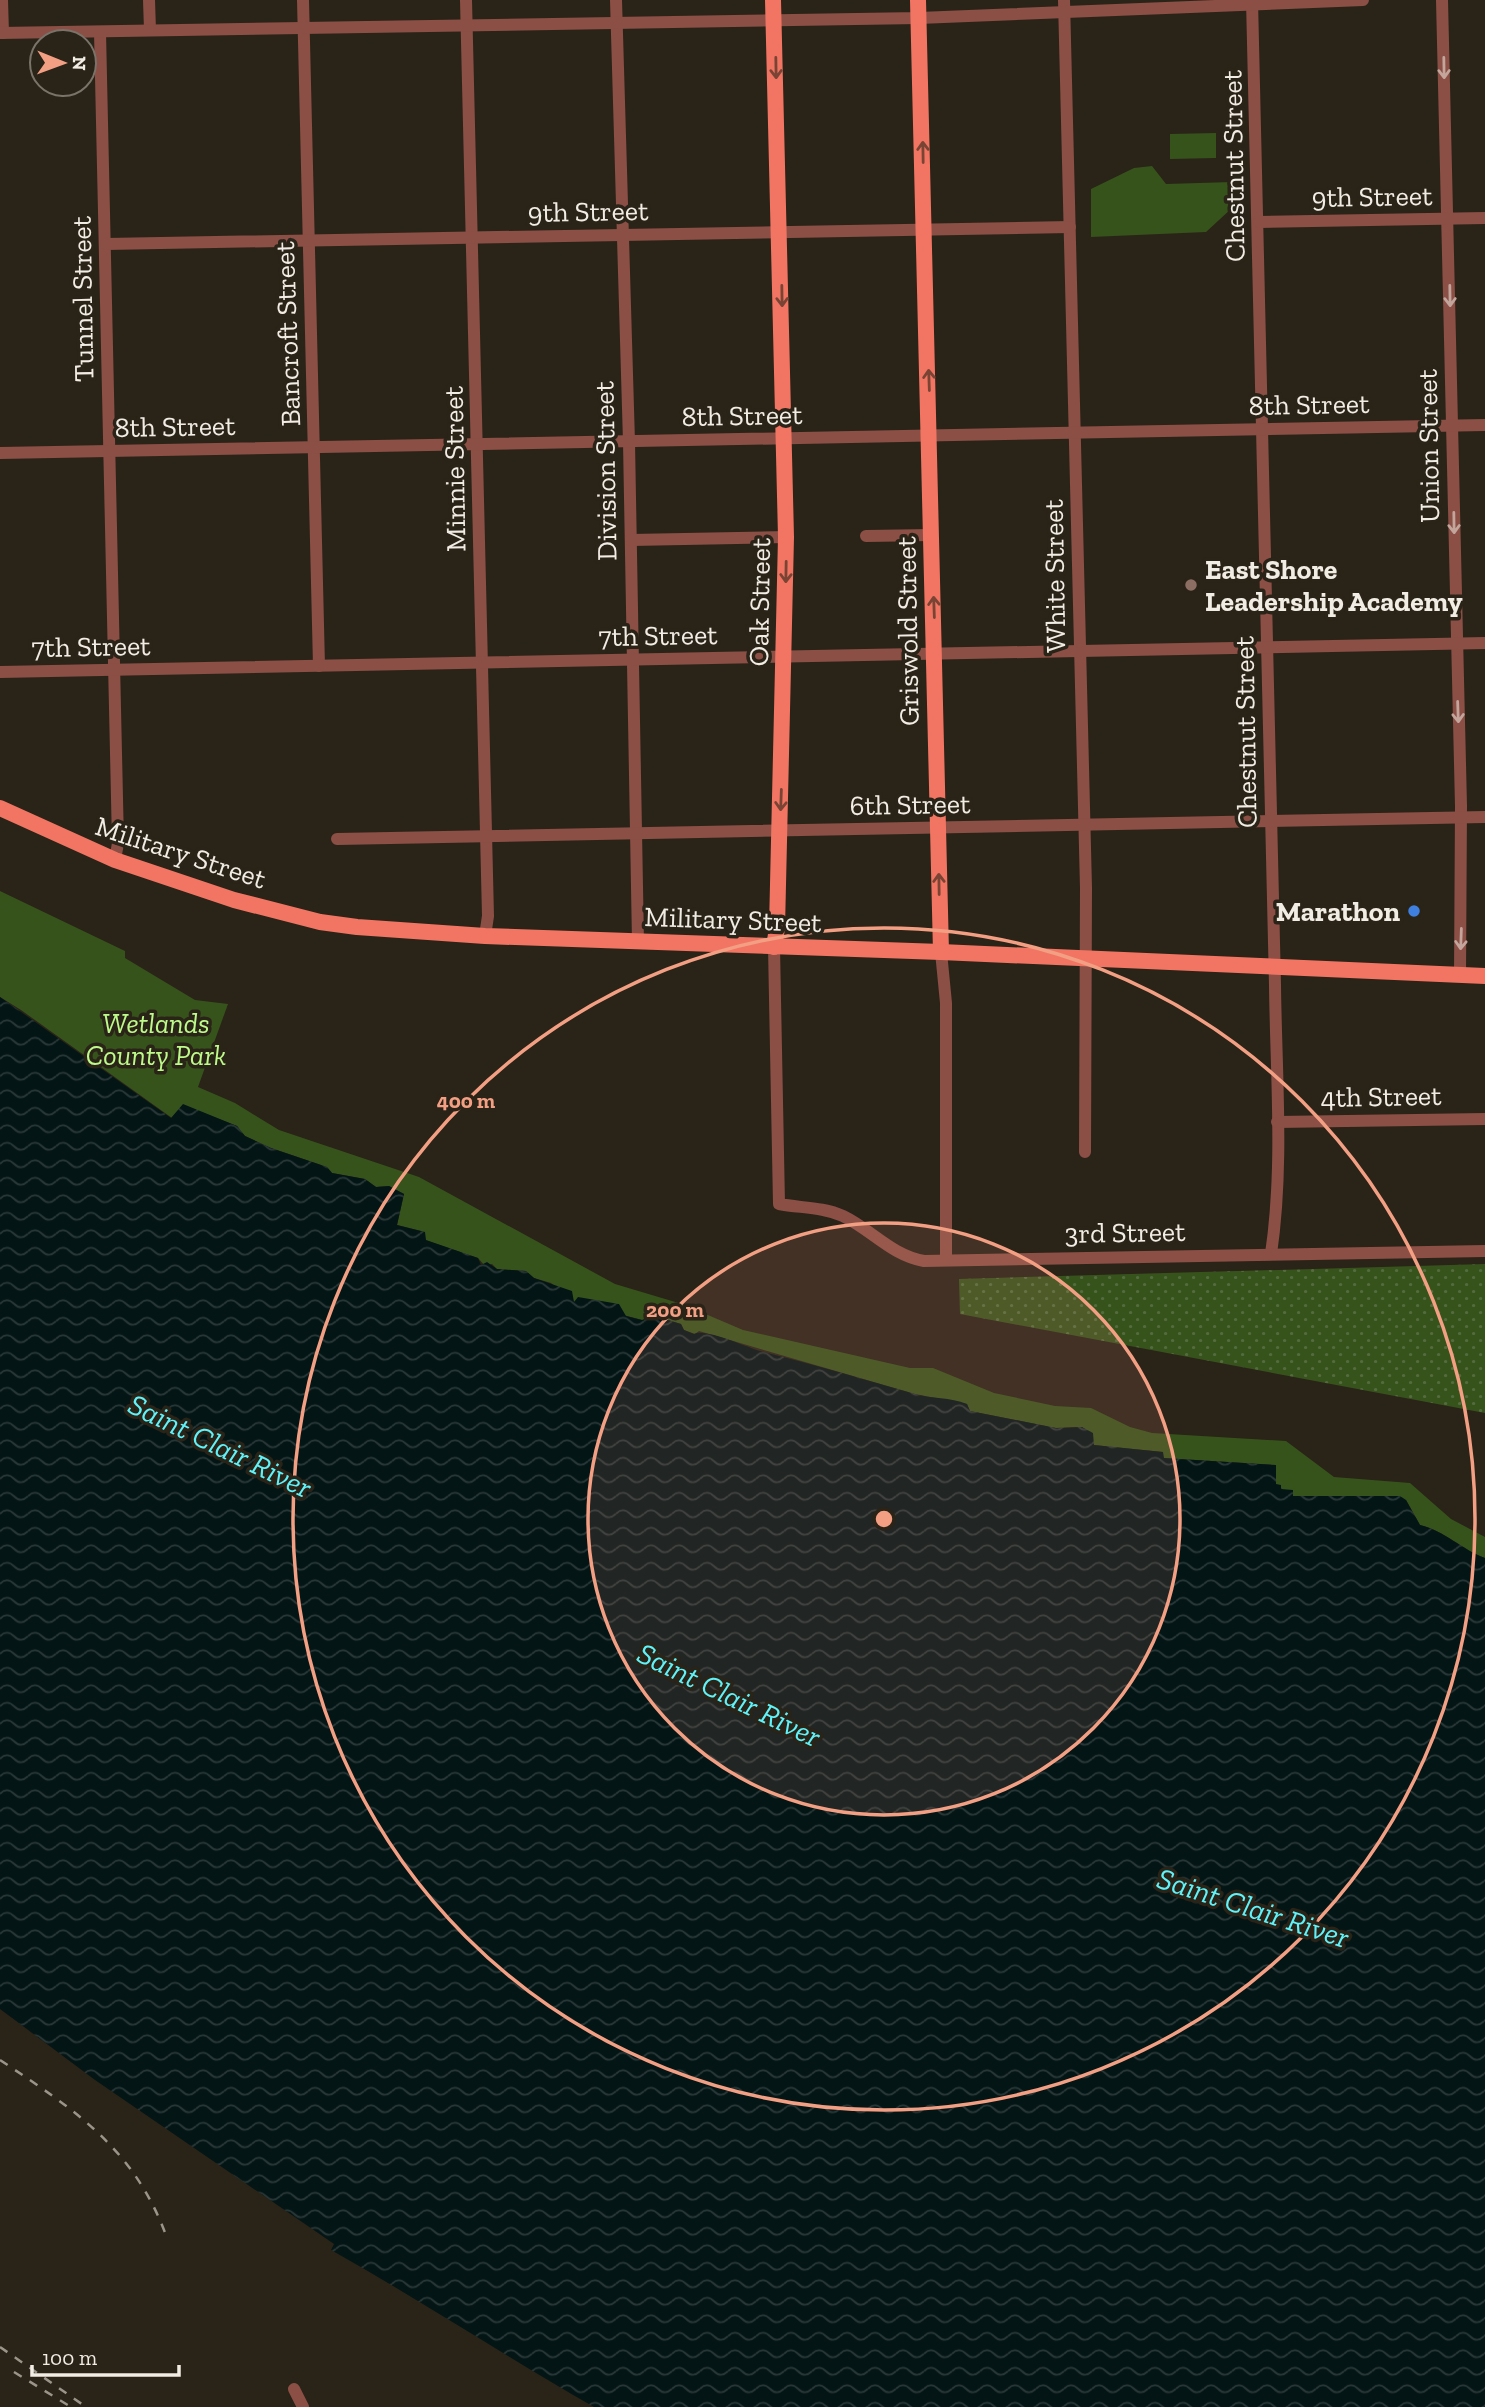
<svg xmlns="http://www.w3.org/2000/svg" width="1485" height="2407" viewBox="0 0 1485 2407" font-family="'Zilla Slab',serif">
<defs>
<pattern id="grass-dots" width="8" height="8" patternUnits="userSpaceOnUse" patternTransform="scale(1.75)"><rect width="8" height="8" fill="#37531c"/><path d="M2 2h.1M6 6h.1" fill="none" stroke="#546c3d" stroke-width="1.8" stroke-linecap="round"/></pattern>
<pattern id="water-waves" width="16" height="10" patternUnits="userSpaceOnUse" patternTransform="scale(1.75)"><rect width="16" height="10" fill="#041516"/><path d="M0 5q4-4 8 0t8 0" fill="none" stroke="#293738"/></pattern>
</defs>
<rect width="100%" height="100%" fill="#2a2317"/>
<polygon fill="url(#grass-dots)" points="1485,1264 1485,1413 960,1314 959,1279"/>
<g fill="#37531c">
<polygon points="1216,133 1216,158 1170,159 1170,134"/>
<polygon points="1152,166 1166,184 1232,182 1232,208 1206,232 1091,237 1091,189 1134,168"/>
<path d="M0 891 125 951V958L195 1000 228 1004 198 1087 235 1103 279 1130 419 1177 615 1284 682 1304 743 1330 910 1368H933L994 1393 1055 1406 1091 1408 1130 1427 1152 1433 1286 1441 1334 1477 1410 1483 1451 1519 1485 1537V1558C1461 1549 1445 1531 1420 1525L1406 1500 1293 1496 1276 1485V1465L1163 1458V1452L1094 1445 1082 1427 1056 1428 970 1411 967 1404 915 1394 699 1331 695 1334 684 1330 681 1324 655 1316 642 1320 575 1302 551 1283 534 1278 526 1271 497 1269 492 1264 485 1266 478 1258 425 1240V1232L397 1225 404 1194 389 1186 376 1187 365 1179 332 1173 327 1167 271 1148 245 1136 237 1126 183 1105 172 1118 21 1010 0 997Z"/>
</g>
<path fill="url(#water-waves)" d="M0 997 171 1118 183 1104 237 1126 245 1136 271 1148 327 1167 332 1173 365 1179 376 1187 389 1186 404 1194 397 1225 425 1232 426 1240 478 1258 481 1265 487 1262 497 1269 526 1271 534 1278 572 1291 574 1302 578 1297 619 1304 626 1316 642 1320 655 1316 681 1324 684 1330 694 1334C705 1328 746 1347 760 1351 812 1364 863 1379 915 1394 932 1399 950 1397 967 1404L970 1411 1056 1428 1082 1427 1093 1433 1094 1445 1163 1452 1164 1458 1276 1465V1484L1281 1485V1489L1293 1490V1496H1400L1406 1500 1420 1525C1445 1531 1461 1549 1485 1558V2407H594C505 2356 420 2300 331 2250L334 2244 95 2080 0 2009Z"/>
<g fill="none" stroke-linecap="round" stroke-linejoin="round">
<g stroke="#8b4f45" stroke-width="12">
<polyline points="2,0 3,33"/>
<polyline points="149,0 150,30"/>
<polyline points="303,0 319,666"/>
<polyline points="466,0 488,916 485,936"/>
<polyline points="616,0 629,442 638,942"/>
<polyline points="1064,0 1086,888 1085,1152"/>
<path d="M1252 0 1275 985C1276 1074 1284 1166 1271 1254"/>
<polyline points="1442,0 1461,806 1460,975"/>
<polyline points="100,32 118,843 115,860"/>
<polyline points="0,33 919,18 1363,0"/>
<polyline points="1259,222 1485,218"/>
<polyline points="106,244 1070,227"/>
<polyline points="0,453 1485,425"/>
<polyline points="866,536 931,535"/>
<polyline points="631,540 786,537"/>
<polyline points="0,672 1485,643"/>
<polyline points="337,839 1485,817"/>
<path d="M774 947 779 1204C801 1208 823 1207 843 1216 872 1230 891 1255 924 1261L1485 1251"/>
<polyline points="941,952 946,1003 946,1260"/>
<polyline points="1277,1122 1485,1119"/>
<polyline points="294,2389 303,2407"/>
</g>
<g stroke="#f17562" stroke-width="16">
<polyline points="773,0 786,537 777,928 774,947"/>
<polyline points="918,0 941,952"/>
<polyline points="0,808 115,860 234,900 320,922 357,927 485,936 941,952 1485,976"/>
</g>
<g stroke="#9a948a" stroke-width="2.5" stroke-dasharray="9 9" stroke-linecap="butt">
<path d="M0 2060C75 2110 135 2149 167 2238"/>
<polyline points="0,2347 86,2407"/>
<polyline points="14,2372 71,2407"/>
</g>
</g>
<defs><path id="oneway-shaft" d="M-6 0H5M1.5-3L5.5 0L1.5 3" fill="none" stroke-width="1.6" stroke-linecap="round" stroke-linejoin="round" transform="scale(1.75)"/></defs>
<g stroke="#7a4435">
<use href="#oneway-shaft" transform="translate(776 68) rotate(89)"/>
<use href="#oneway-shaft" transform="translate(923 152) rotate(-91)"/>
<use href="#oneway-shaft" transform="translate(782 296) rotate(89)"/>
<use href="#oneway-shaft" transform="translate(929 380) rotate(-92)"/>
<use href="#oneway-shaft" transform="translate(786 572) rotate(91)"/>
<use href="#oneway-shaft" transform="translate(934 607) rotate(-92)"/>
<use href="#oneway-shaft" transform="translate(781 800) rotate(92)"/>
<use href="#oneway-shaft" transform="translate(939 884) rotate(-91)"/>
</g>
<g stroke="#c3a59c">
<use href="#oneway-shaft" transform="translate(1444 68) rotate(89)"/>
<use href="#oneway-shaft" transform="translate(1450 296) rotate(89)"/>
<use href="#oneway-shaft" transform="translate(1454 523) rotate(89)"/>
<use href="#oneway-shaft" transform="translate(1458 712) rotate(88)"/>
<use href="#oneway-shaft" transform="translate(1461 939) rotate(92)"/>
</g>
<circle cx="884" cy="1519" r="296" fill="#f39f83" fill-opacity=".12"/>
<g fill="none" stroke="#f39f83" stroke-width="3.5">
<circle cx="884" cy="1519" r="296"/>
<circle cx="884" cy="1519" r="591"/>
</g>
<circle fill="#8d6e63" stroke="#2a2317" stroke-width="2.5" cx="1191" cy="585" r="7"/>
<circle fill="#3f7fe0" stroke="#2a2317" stroke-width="2.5" cx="1414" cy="911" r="7"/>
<g text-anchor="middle" stroke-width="7" stroke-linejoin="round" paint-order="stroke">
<g font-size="28" fill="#f1ece4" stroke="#2a2317">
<text transform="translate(1233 166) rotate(-91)" y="10">Chestnut Street</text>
<text transform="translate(1372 196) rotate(-1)" y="10">9th Street</text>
<text transform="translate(588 211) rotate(-1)" y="10">9th Street</text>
<text transform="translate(82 299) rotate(-91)" y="10">Tunnel Street</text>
<text transform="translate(287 334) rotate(-92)" y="10">Bancroft Street</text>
<text transform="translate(1309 404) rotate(-1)" y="10">8th Street</text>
<text transform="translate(742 415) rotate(-1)" y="10">8th Street</text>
<text transform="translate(175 426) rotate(-1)" y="10">8th Street</text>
<text transform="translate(1428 446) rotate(-91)" y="10">Union Street</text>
<text transform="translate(454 469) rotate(-91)" y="10">Minnie Street</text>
<text transform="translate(605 471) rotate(-91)" y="10">Division Street</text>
<text transform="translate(1054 576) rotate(-91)" y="10">White Street</text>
<text transform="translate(759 602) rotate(-89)" y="10">Oak Street</text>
<text transform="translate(907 631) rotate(-91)" y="10">Griswold Street</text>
<text transform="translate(658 635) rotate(-1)" y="10">7th Street</text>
<text transform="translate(91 646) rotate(-1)" y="10">7th Street</text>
<text transform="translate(1245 732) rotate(-91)" y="10">Chestnut Street</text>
<text transform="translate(910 804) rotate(-1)" y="10">6th Street</text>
<text transform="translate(181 852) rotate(18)" y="10">Military Street</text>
<text transform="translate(733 919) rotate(2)" y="10">Military Street</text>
<text transform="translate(1381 1096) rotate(-1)" y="10">4th Street</text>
<text transform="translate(1125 1232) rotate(-1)" y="10">3rd Street</text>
</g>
<g font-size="28" font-weight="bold" fill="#f1ece4" stroke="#2a2317" text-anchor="start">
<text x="1205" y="579">East Shore<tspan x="1205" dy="32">Leadership Academy</tspan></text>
<text x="1400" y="921" text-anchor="end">Marathon</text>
</g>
<g font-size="28" font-style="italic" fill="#bdfa8a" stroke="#2a2317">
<text x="156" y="1033">Wetlands<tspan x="156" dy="32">County Park</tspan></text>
</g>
<g font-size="30" font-style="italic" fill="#5ff2f8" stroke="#2a2317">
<text transform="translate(220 1446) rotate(26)" y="10">Saint Clair River</text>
<text transform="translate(729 1695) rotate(26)" y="10">Saint Clair River</text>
<text transform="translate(1253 1908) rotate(18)" y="10">Saint Clair River</text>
</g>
</g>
<circle cx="884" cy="1519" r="10" fill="#f39f83" stroke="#2a2317" stroke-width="3.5"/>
<g font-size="21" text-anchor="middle" font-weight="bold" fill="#f39f83" stroke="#2a2317" stroke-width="7" stroke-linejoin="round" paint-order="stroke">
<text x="466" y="1108">400 m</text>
<text x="675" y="1317">200 m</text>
</g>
<g transform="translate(63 63) rotate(91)"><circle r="33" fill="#2a2317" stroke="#7a7369" stroke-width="2"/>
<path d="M0-5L12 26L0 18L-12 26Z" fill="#f39f83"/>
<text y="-10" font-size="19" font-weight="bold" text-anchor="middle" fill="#f1ece4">N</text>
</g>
<path d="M32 2365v10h147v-10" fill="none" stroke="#f1ece4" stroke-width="3.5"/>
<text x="42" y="2365" font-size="21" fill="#f1ece4" stroke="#2a2317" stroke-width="5" paint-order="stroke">100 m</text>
</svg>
